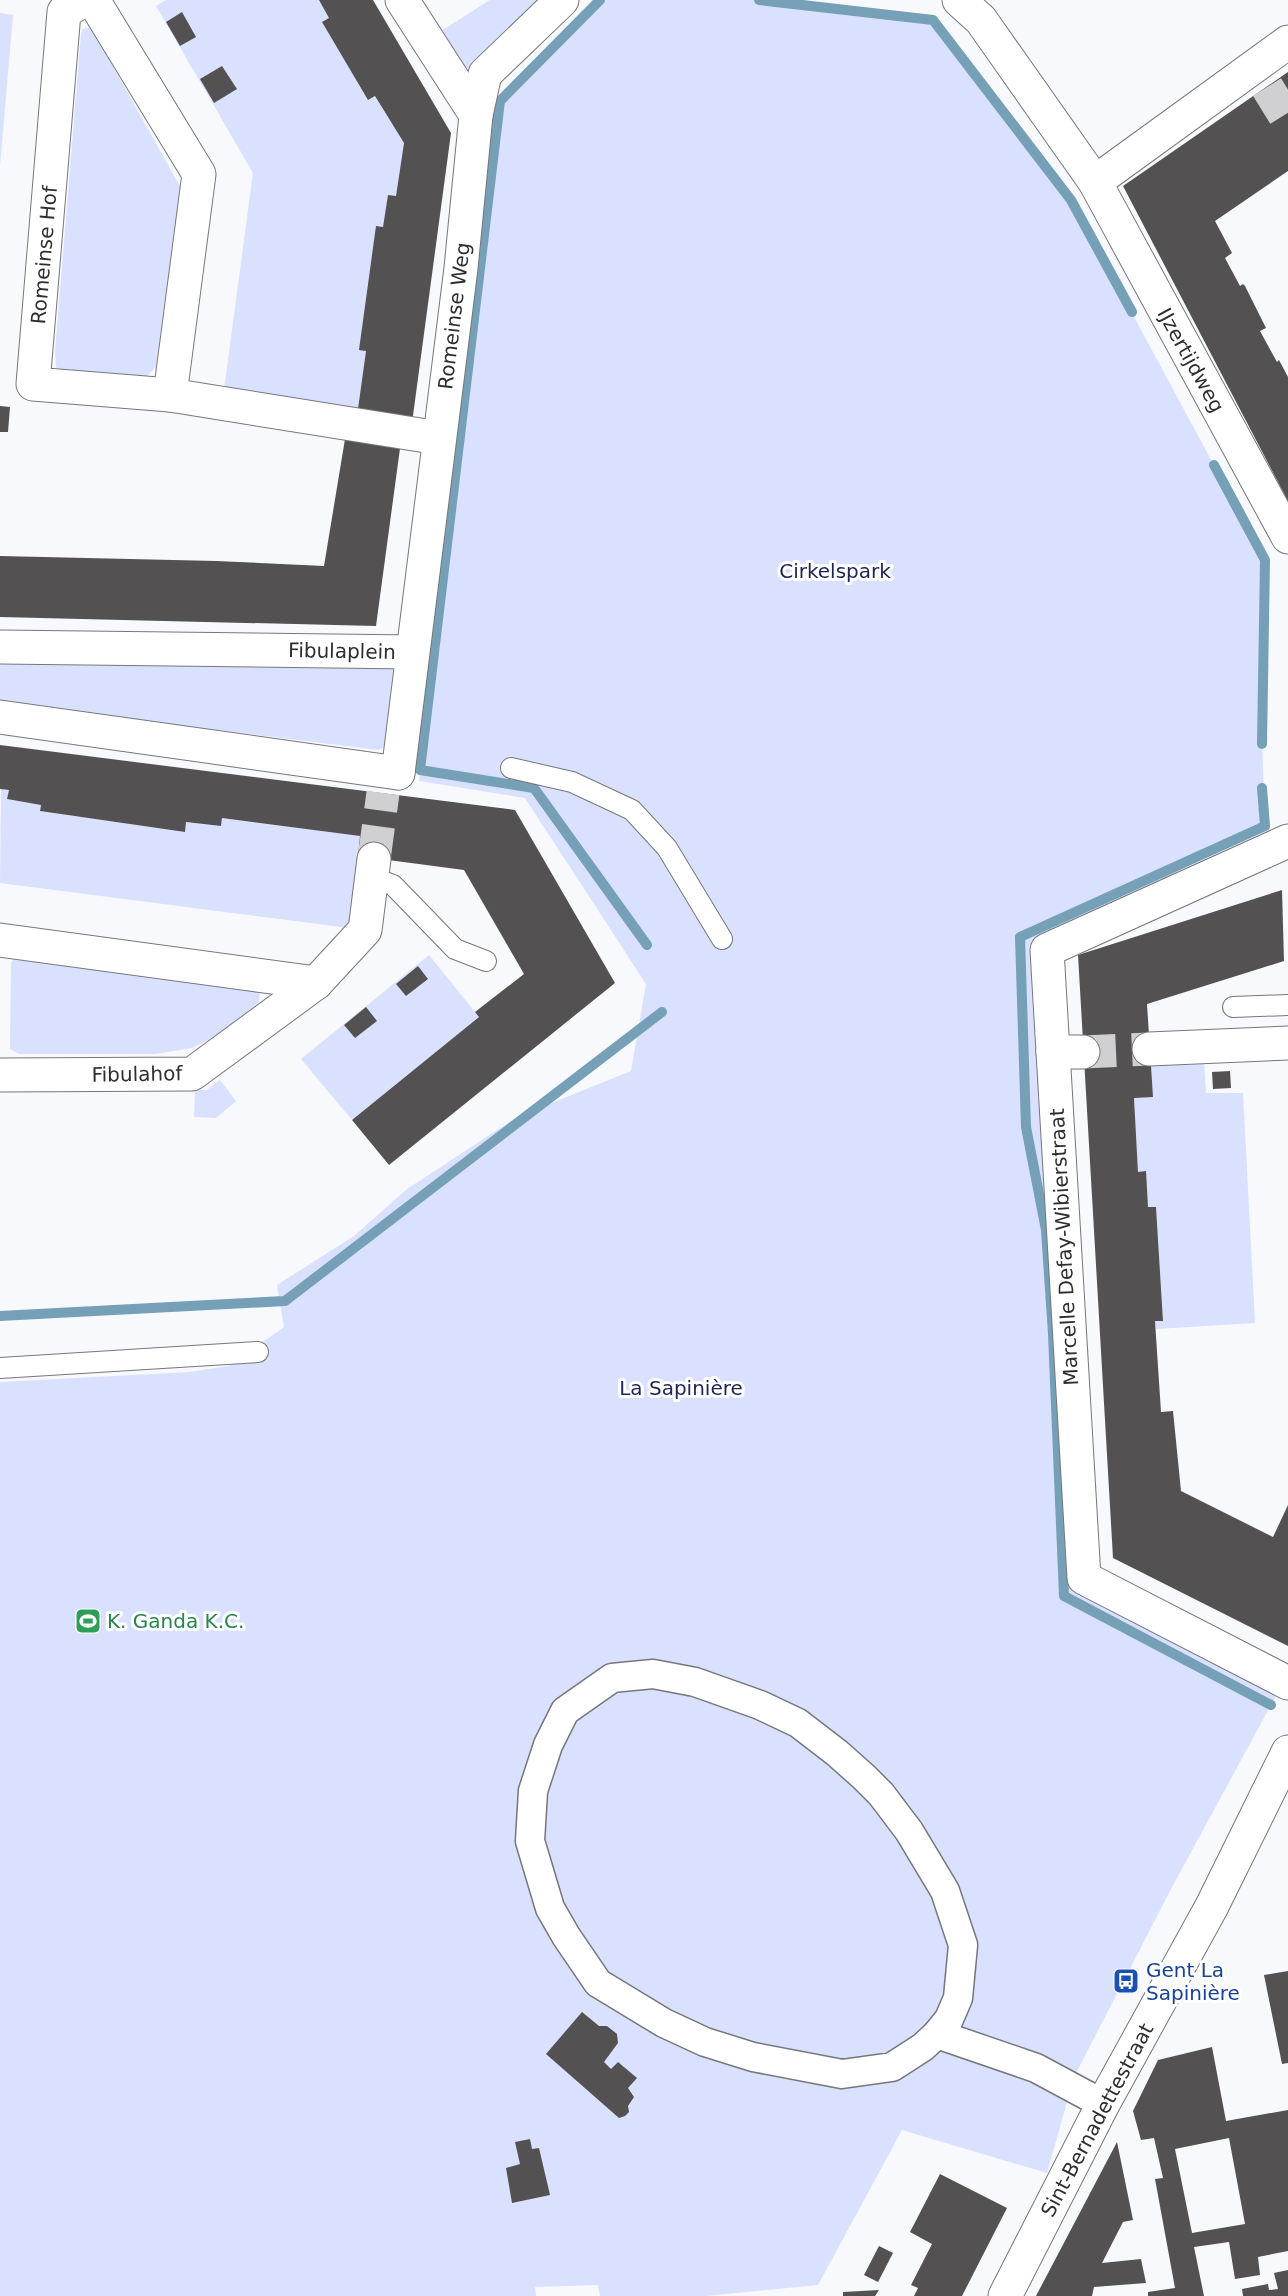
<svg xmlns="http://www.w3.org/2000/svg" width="1288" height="2296" viewBox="0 0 1288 2296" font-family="'DejaVu Sans',sans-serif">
<rect width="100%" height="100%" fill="#f8f9fc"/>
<g fill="#d9e1fe">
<polygon points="166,0 319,0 329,18 368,100 375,96 404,143 396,196 388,195 357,416 223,397 253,173 156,6"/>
<polygon points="490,0 541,0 468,68 465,68 441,31"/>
<polygon points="600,0 759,0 933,20 1071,200 1265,560 1262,744 1265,826 1035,946 1072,1585 1278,1692 1171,1889 1074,2077 1047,2173 902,2130 818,2285 706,2296 600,2296 598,2285 535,2287 536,2296 0,2296 0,1382 189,1372 229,1366 284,1327 277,1285 354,1236 407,1189 517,1117 631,1071 646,984 525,798 419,781 500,101"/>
<polygon points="0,13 13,15 0,166"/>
<polygon points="88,28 93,31 181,188 156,367 146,377 65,375 56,367 55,351 81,34 83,29"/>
<polygon points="0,657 387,666 398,669 385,747 378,750 0,703"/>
<polygon points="1,789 9,790 7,799 41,805 40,811 185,832 186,822 221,826 222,818 360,836 349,928 0,883"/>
<polygon points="429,955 479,1017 352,1120 301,1059"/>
<polygon points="15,957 253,987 260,992 259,1002 222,1033 192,1048 155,1054 19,1054 10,1049 11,963"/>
<polygon points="1204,1061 1206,1093 1243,1093 1255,1323 1156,1329 1155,1321 1163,1320 1156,1208 1148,1207 1138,1172 1134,1098 1150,1064"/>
<polygon points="220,1080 236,1101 216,1118 194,1117 195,1090 207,1090"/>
</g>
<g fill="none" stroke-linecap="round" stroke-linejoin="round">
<g stroke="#75a0b8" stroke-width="10">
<polyline points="600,0 500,101 420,770 534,788 647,945"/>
<polyline points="759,0 933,20 1071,200 1132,312"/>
<polyline points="1214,465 1265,560 1262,744"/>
<polyline points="1262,788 1265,826 1020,937 1026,1127 1046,1230 1053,1334 1064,1596 1271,1705"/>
<polyline points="0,1316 285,1301 662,1012"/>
</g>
</g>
<g fill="#535152" fill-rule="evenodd">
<polygon points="319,0 373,0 451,133 412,423 357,416 366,351 359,350 376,226 383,227 388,195 396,196 404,143 375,96 368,100 322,22 329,18"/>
<polygon points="182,12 196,37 180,46 166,22"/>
<polygon points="222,66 237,89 214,103 200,79"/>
<polygon points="1288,72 1288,171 1215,221 1232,253 1225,258 1240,286 1243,284 1245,286 1266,328 1260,331 1277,362 1279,360 1288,377 1288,501 1123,186"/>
<polygon points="0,406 10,407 8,432 0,432"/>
<polygon points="346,433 401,441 376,626 0,617 0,556 216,561 324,566"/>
<polygon points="0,745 515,810 615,983 389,1165 352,1120 479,1017 475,1012 524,974 464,870 358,856 360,836 222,818 221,826 186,822 185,832 40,811 41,805 7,799 9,790 0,789"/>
<polygon points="1282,890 1284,961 1147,1004 1153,1097 1134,1098 1138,1172 1146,1171 1148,1207 1156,1207 1163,1321 1155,1321 1161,1412 1173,1411 1181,1491 1273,1537 1288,1505 1288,1646 1113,1558 1078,955"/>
<polygon points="418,966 428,979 406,996 396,984"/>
<polygon points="366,1007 377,1021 355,1038 344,1025"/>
<polygon points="1230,1071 1231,1088 1213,1089 1212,1072"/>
<polygon points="1288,1971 1288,2063 1282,2064 1264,1975"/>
<polygon points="582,2012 599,2026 607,2026 617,2034 618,2043 604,2062 611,2069 618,2062 637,2078 628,2088 634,2097 628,2106 629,2112 625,2116 619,2118 546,2054"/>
<path d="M1212 2047 1226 2121 1288 2110V2251L1258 2257 1260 2275 1235 2279 1229 2242 1194 2247 1204 2296H1148V2292L1175 2288 1155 2179 1163 2178 1154 2138 1141 2140 1133 2111 1158 2060ZM1229 2138 1245 2224 1192 2233 1175 2149Z"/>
<polygon points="530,2139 532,2149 539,2148 550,2195 512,2203 506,2168 520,2164 515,2142"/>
<polygon points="1117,2142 1133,2220 1123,2222 1102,2263 1141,2259 1146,2283 1094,2287 1092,2296 1036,2296"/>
<polygon points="940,2174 1007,2208 962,2296 914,2296 918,2288 911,2285 932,2244 910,2232"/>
<polygon points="879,2246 893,2253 878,2282 864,2275"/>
<polygon points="1288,2270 1288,2296 1243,2296 1242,2289 1268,2284 1269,2290 1278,2289 1274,2273"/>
<polygon points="879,2290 875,2296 843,2296 843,2292"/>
</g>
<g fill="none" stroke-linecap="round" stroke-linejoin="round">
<g stroke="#d0d0d3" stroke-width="33" stroke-dasharray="33 16" stroke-linecap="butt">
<polyline points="1267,87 1288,121"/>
<polyline points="374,859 383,793"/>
<polyline points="1083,1052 1149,1049"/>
</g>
<g stroke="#76777a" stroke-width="22">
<g id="service">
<polyline points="511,768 572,782 632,810 667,848 722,939"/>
<polyline points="372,877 393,885 455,949 486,961"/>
<polyline points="1233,1007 1288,1005"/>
<polyline points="0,1368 258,1352"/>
</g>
</g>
<g stroke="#76777a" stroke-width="31">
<g id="pedestrian">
<polygon points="653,1674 695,1682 760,1705 798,1723 837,1753 864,1777 881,1794 909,1831 945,1891 963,1945 958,1998 949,2019 937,2034 923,2047 892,2067 842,2074 753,2057 705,2042 664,2023 598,1983 566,1936 550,1908 530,1841 533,1791 548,1745 565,1711 612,1678"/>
<polyline points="937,2034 1036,2068 1103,2104"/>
</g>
</g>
<g stroke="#76777a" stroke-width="35">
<g id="minor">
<polyline points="84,0 64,12 33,384 170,395 199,174 93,0"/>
<polyline points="402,0 476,115"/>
<polyline points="959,0 981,20 1095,182 1288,537"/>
<polyline points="1095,182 1288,42"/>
<polyline points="170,395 439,438"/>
<polyline points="0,647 412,652"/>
<polyline points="0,717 398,773"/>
<polyline points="398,773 461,268 476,115 485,74 562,0"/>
<polyline points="1288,841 1047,950 1084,1578 1288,1683"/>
<polyline points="0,940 316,983"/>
<polyline points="1149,1049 1288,1043"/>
<polyline points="1053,1052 1083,1052"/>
<polyline points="0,1075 192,1074 316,983 365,930 374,859"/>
</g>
</g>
<g stroke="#76777a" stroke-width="35">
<polyline id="tertiary" points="1005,2296 1103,2104 1212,1906 1288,1752"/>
</g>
<use href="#service" stroke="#fff" stroke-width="20"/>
<use href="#pedestrian" stroke="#fff" stroke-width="28"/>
<use href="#minor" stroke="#fff" stroke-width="33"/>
<use href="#tertiary" stroke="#fff" stroke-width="33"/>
</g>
<defs>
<g id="stadium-square" transform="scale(1.35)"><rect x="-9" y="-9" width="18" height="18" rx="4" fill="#2e9e5b" stroke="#fff"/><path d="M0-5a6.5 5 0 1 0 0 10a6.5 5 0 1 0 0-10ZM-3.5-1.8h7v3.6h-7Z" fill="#fff"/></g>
<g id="bus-square" transform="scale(1.35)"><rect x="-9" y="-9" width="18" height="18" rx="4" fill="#1a4fb4" stroke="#fff"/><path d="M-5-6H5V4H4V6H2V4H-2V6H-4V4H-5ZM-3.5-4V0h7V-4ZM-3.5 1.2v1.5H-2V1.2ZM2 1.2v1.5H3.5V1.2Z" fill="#fff"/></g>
</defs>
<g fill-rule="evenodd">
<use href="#stadium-square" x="88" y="1621"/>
<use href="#bus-square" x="1126" y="1981"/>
</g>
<g text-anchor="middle" stroke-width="6" stroke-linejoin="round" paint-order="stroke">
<g font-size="20" fill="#2e2e2f" stroke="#fff">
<text transform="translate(44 255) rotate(-85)" y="7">Romeinse Hof</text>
<text transform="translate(454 316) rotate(-83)" y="7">Romeinse Weg</text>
<text transform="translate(1191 360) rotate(61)" y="7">IJzertijdweg</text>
<text transform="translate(342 651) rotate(1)" y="7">Fibulaplein</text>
<text transform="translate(137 1074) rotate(-1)" y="7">Fibulahof</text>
<text transform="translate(1064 1247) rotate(-93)" y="7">Marcelle Defay-Wibierstraat</text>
<text transform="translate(1097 2120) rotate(-62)" y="7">Sint-Bernadettestraat</text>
</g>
<g font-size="20" fill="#1e2556" stroke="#fff">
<text x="835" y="578">Cirkelspark</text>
<text x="681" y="1395">La Sapinière</text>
</g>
<g font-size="20" fill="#27864d" stroke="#fff" text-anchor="start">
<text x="107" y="1628">K. Ganda K.C.</text>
</g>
<g font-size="20" fill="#164399" stroke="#fff" text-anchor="start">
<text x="1146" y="1977">Gent La<tspan x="1146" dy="23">Sapinière</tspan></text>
</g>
</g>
</svg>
